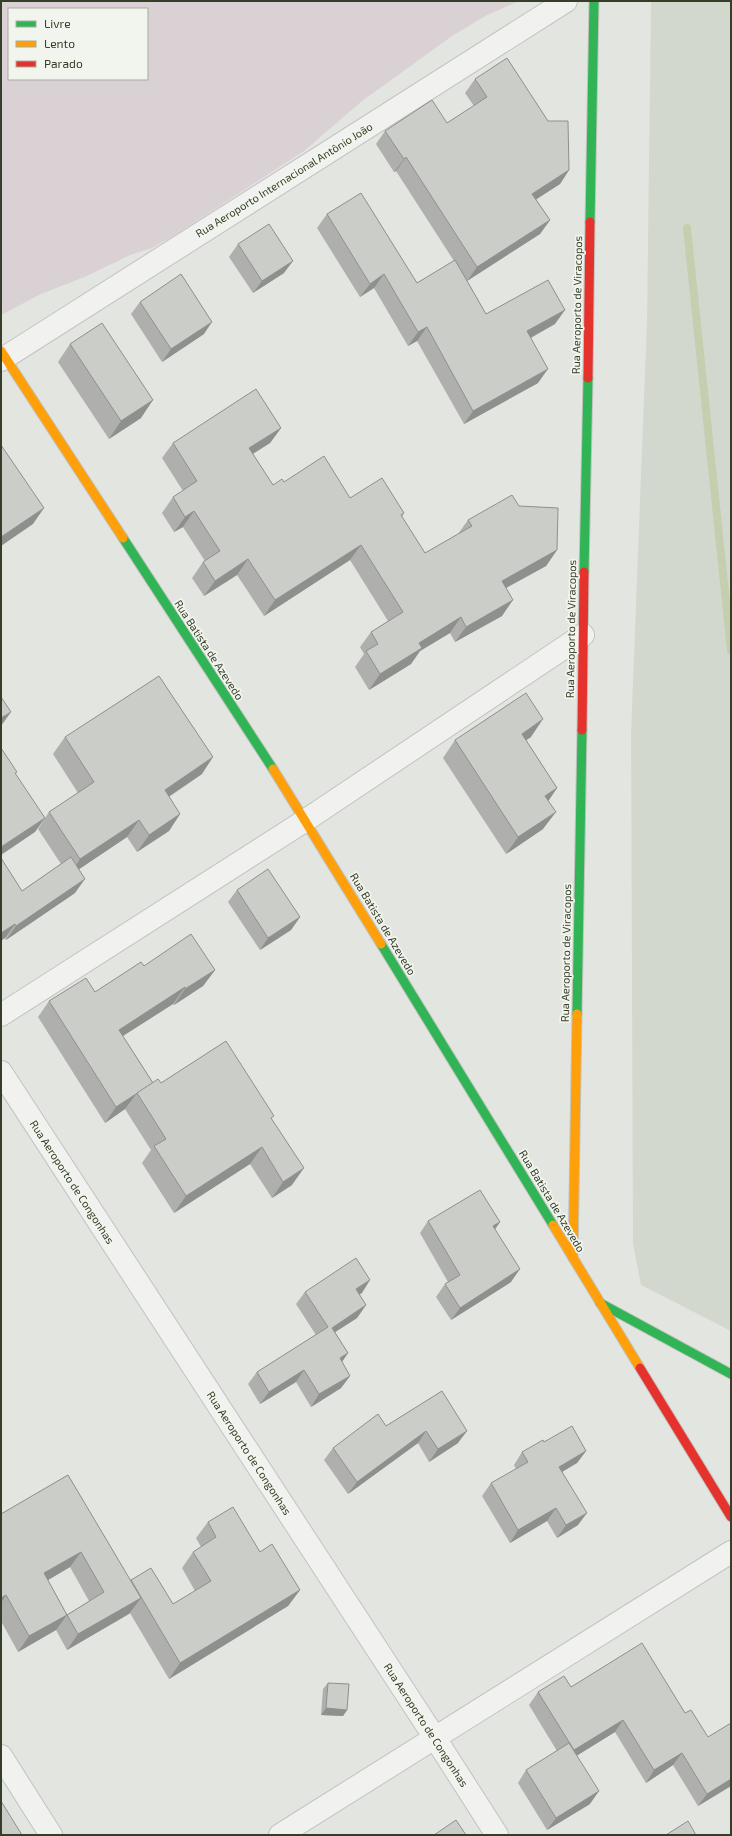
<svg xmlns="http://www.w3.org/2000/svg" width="732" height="1836" viewBox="0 0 732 1836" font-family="'Exo 2',sans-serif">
<rect width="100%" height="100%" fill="#e3e5e1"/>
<polygon fill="#d3d8cf" points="651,1 731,1 731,1331 641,1285 633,1244 631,733 647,321"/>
<path fill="#d9d1d3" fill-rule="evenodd" d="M1 1H519L487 15 452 36 362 101 304 151 175 235 152 248 130 255 87 276 41 294 1 315ZM9 9H147V79H9Z"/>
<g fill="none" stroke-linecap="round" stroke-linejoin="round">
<polyline stroke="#c5cfb0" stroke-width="8" points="687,228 731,650"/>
<g stroke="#c1c3bf" stroke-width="24">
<g id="street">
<polyline points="1,360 566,1"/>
<polyline points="1,1015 306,820 583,635"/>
<polyline points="1,1072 435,1738 497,1835"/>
<polyline points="1,1756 51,1835"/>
<polyline points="280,1835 731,1552"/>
</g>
</g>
<g stroke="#c1c3bf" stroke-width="11">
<g id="fast">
<polyline points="590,222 594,1"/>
<polyline points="123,538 273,769"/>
<polyline points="584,572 588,378"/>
<polyline points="381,944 553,1225"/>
<polyline points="577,1014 582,730"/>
<polyline points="600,1303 731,1374"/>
</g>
</g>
<g stroke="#c1c3bf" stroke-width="11">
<g id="slow">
<polyline points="1,351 123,538"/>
<polyline points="273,769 381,944"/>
<polyline points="553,1225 640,1368"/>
<polyline points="573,1258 577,1014"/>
</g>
</g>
<g stroke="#c1c3bf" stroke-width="11">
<g id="jam">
<polyline points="588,378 590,222"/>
<polyline points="582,730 584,572"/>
<polyline points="640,1368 731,1517"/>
</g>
</g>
<use href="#street" stroke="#f1f2f0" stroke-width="22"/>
<use href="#fast" stroke="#30b455" stroke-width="9"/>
<use href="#slow" stroke="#ff9f0a" stroke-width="9"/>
<use href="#jam" stroke="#e5322d" stroke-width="9"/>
</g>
<g fill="#afb0ad" fill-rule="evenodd">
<polygon points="475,79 569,170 560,184 536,199 550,220 540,234 467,281 486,314 555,324 531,338 538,383 464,424 417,341 408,346 374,288 360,297 317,228 327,214 417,283 454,261 396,171 394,172 376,144 385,131 447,123 474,106 465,93"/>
<polygon points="238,244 284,273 253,293 229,257"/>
<polygon points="140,302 204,334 162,362 131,314"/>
<polygon points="70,344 141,418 109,439 58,362"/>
<polygon points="281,428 270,443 253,454 273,485 284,482 350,498 404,513 402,517 425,553 458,534 468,520 519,506 557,550 546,566 506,588 502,616 455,642 450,633 420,651 411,664 369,690 355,667 364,654 360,647 371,632 388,621 350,560 264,616 237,575 204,596 192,578 203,562 205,561 183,527 174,532 162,513 173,497 183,491 162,458 173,443"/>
<polygon points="65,737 202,774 169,797 180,814 169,831 137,852 127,837 79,869 75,893 6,940 5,938 22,891 61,864 38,829 49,812 78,793 53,754"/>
<polygon points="531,737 526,740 557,788 548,801 543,829 506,854 443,758 455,740"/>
<polygon points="237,890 300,917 291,930 260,950 228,902"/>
<polygon points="144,966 215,970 203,986 174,1005 173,1004 123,1036 153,1083 161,1083 272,1119 292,1185 272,1198 250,1164 174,1213 142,1163 151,1150 125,1109 105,1123 38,1017 49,1001 95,992"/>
<polygon points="428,1221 500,1222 495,1229 511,1282 451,1320 436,1297 445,1284 448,1282 420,1233"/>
<polygon points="305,1292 362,1293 359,1294 366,1305 357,1318 335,1332 348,1353 342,1362 350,1376 341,1388 311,1407 296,1382 260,1404 248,1384 257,1372 316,1335 296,1304"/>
<polygon points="442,1391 458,1443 429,1462 418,1443 348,1494 324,1460 333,1448 386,1426"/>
<polygon points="544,1442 586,1451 577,1463 562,1472 578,1525 557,1538 547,1521 510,1543 482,1496 491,1483 516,1469 514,1465 522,1452"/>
<path d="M68 1475 130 1580H131L173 1604 195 1591 182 1568 193 1552 201 1547 196 1538 208 1522 260 1552 300 1590 288 1606 169 1679 130 1613 67 1650 56 1630 18 1652 1 1621V1514ZM70 1567 89 1601 67 1615 48 1580Z"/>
<polygon points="328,1683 347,1710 343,1716 321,1715 323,1689"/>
<polygon points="571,1687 685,1713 708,1737 731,1723 731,1786 698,1806 673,1765 646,1783 615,1732 576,1756 590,1804 547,1830 518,1783 526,1770 557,1751 529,1705 538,1692"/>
</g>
<g fill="#8e908d">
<polygon points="406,157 396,171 394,172 404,159"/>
<polygon points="569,170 560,184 523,208 532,194"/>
<polygon points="550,220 540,234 467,281 477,267"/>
<polygon points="293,261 284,273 253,293 262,281"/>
<polygon points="384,274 374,288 360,297 370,284"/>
<polygon points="565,310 555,324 517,345 527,331"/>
<polygon points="212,322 204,334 162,362 171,349"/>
<polygon points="427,327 417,341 408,346 418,332"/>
<polygon points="548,369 538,383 464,424 473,411"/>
<polygon points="153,400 141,418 109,439 121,421"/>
<polygon points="281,428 270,443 238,463 249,448"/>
<polygon points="44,508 33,524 1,546 1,537"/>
<polygon points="194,511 183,527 174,532 185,517"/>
<polygon points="361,545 350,560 264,616 275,600"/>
<polygon points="557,550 546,566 491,596 502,581"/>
<polygon points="248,559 237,575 204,596 215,581"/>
<polygon points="513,600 502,616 455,642 466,627"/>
<polygon points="461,617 450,633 420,651 411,664 369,690 380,674 419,643"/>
<polygon points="11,712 1,726 1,718"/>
<polygon points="543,719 531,737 509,751 522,734"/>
<polygon points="213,757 202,774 153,807 165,790"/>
<polygon points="557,788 545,806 545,796"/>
<polygon points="556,812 543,829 506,854 518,837"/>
<polygon points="180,814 169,831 137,852 149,835"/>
<polygon points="45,818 35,832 1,855 1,847"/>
<polygon points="139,820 127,837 69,876 80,859"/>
<polygon points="85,879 75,893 6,940 16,926"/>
<polygon points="300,917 291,930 260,950 268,938"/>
<polygon points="15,924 5,938 1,941 1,933"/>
<polygon points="215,970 203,986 174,1005 185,989"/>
<polygon points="185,987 173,1004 107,1046 119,1030"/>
<polygon points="137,1093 125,1109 105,1123 116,1107"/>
<polygon points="262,1147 250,1164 174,1213 186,1196"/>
<polygon points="304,1168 292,1185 272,1198 283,1182"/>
<polygon points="500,1222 491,1235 493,1226"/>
<polygon points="520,1269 511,1282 451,1320 460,1308"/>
<polygon points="370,1280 362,1293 347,1302 356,1289"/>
<polygon points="366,1305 357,1318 323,1340 332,1328"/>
<polygon points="348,1353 339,1366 340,1358"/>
<polygon points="304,1370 296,1382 260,1404 269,1392"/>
<polygon points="350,1376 341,1388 311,1407 319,1394"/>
<polygon points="426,1431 418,1443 348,1494 357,1482"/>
<polygon points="467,1431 458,1443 429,1462 438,1449"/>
<polygon points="586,1451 577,1463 550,1479 559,1467"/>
<polygon points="556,1508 547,1521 510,1543 518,1530"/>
<polygon points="587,1513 578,1525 557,1538 566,1525"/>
<polygon points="81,1552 70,1567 33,1589 44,1573"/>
<polygon points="300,1590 288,1606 169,1679 180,1663"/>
<polygon points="6,1595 1,1603 1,1598"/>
<polygon points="141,1598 129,1614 67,1650 78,1634"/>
<polygon points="67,1615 56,1630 18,1652 29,1636"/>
<polygon points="326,1708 347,1710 343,1716 321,1715"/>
<polygon points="623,1720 615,1732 565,1763 574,1750"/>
<polygon points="682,1753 673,1765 646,1783 654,1770"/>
<polygon points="731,1779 731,1786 698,1806 707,1794"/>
<polygon points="599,1791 590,1804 547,1830 556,1818"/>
</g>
<g fill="#cbcdc9" stroke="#8e908d" fill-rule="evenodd">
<polygon points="507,58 548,121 568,121 569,170 532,194 550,220 477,267 406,157 404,159 385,131 432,100 447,123 487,97 475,79"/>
<polygon points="361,193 417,283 455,260 486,314 548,280 565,310 527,331 548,369 473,411 427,327 418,332 384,274 370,284 327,214"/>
<polygon points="269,224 293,261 262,281 238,244"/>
<polygon points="181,274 212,322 171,349 140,302"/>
<polygon points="102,323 153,400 121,421 70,344"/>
<polygon points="256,389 281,428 249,448 273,485 282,479 284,482 324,456 350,498 382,478 404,513 401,515 425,553 472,526 468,520 512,495 519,506 558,508 557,550 502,581 513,600 466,627 461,617 419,643 422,648 380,674 366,651 378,644 371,632 403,612 361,545 275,600 248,559 215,581 203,562 220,551 194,511 185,517 173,497 197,481 173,443"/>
<polygon points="1,445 44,508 1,537"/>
<polygon points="159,676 213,757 165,790 180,814 149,835 139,820 80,859 49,812 94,782 65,737"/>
<polygon points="526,693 543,719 522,734 557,788 545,796 556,812 518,837 455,740"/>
<polygon points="1,697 11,712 1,718"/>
<polygon points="1,748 17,772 15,773 45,818 1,847"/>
<polygon points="71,857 85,879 16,926 15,924 1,933 1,858 22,891"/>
<polygon points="268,869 300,917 268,938 237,890"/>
<polygon points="191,934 215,970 185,989 185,987 119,1030 153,1083 116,1107 49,1001 86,978 95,992 141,962 144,966"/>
<polygon points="226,1041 274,1116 271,1118 304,1168 283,1182 262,1147 186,1196 154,1146 166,1139 137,1093 158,1079 161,1083"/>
<polygon points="480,1190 500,1222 493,1226 520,1269 460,1308 445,1284 460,1275 428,1221"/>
<polygon points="356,1258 370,1280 356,1289 366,1305 332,1328 348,1353 340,1358 350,1376 319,1394 304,1370 269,1392 257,1372 328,1327 305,1292"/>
<polygon points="442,1391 467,1431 438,1449 426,1431 357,1482 333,1448 378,1414 386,1426"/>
<polygon points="572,1426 586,1451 559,1467 587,1513 566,1525 556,1508 518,1530 491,1483 528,1462 522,1452 543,1440 544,1442"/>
<path d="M68 1475 141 1598 78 1634 67 1615 29 1636 6 1595 1 1598V1514ZM81 1552 104 1592 67 1615 44 1573Z"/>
<polygon points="233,1507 260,1552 272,1544 300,1590 180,1663 131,1580 151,1568 173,1604 211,1581 193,1552 216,1537 208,1522"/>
<polygon points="642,1643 685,1713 691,1710 708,1737 731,1723 731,1779 707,1794 682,1753 654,1770 623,1720 574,1750 538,1692 564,1676 571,1687"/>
<polygon points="328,1683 349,1684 347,1710 326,1708"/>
<polygon points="569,1743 599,1791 556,1818 526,1770"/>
<polygon points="1,1801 22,1835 1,1835"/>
<polygon points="456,1820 466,1835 434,1835"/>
<polygon points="688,1821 696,1835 666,1835"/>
</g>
<g text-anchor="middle" stroke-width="3.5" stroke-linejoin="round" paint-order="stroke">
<g font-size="11" fill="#343e28" stroke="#f2f5ee">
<text transform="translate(284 180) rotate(-32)" y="4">Rua Aeroporto Internacional Antônio João</text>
<text transform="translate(577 305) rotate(-89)" y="4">Rua Aeroporto de Viracopos</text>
<text transform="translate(571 629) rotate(-89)" y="4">Rua Aeroporto de Viracopos</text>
<text transform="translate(209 650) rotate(57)" y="4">Rua Batista de Azevedo</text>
<text transform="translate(383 924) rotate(59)" y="4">Rua Batista de Azevedo</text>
<text transform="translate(566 953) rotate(-89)" y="4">Rua Aeroporto de Viracopos</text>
<text transform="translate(72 1182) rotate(57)" y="4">Rua Aeroporto de Congonhas</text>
<text transform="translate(552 1201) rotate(59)" y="4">Rua Batista de Azevedo</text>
<text transform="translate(249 1453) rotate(57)" y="4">Rua Aeroporto de Congonhas</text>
<text transform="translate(426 1725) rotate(57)" y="4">Rua Aeroporto de Congonhas</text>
</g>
</g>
<rect width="732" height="1836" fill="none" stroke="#343e28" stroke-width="4"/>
<rect x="8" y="8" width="140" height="72" fill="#f2f5ee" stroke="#a6ac9f"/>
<rect x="16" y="21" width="20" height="6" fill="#30b455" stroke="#a6ac9f"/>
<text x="44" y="28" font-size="12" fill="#343e28">Livre</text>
<rect x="16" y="41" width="20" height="6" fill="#ff9f0a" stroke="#a6ac9f"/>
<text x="44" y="48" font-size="12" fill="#343e28">Lento</text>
<rect x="16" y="61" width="20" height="6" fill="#e5322d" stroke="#a6ac9f"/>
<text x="44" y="68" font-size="12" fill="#343e28">Parado</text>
</svg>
